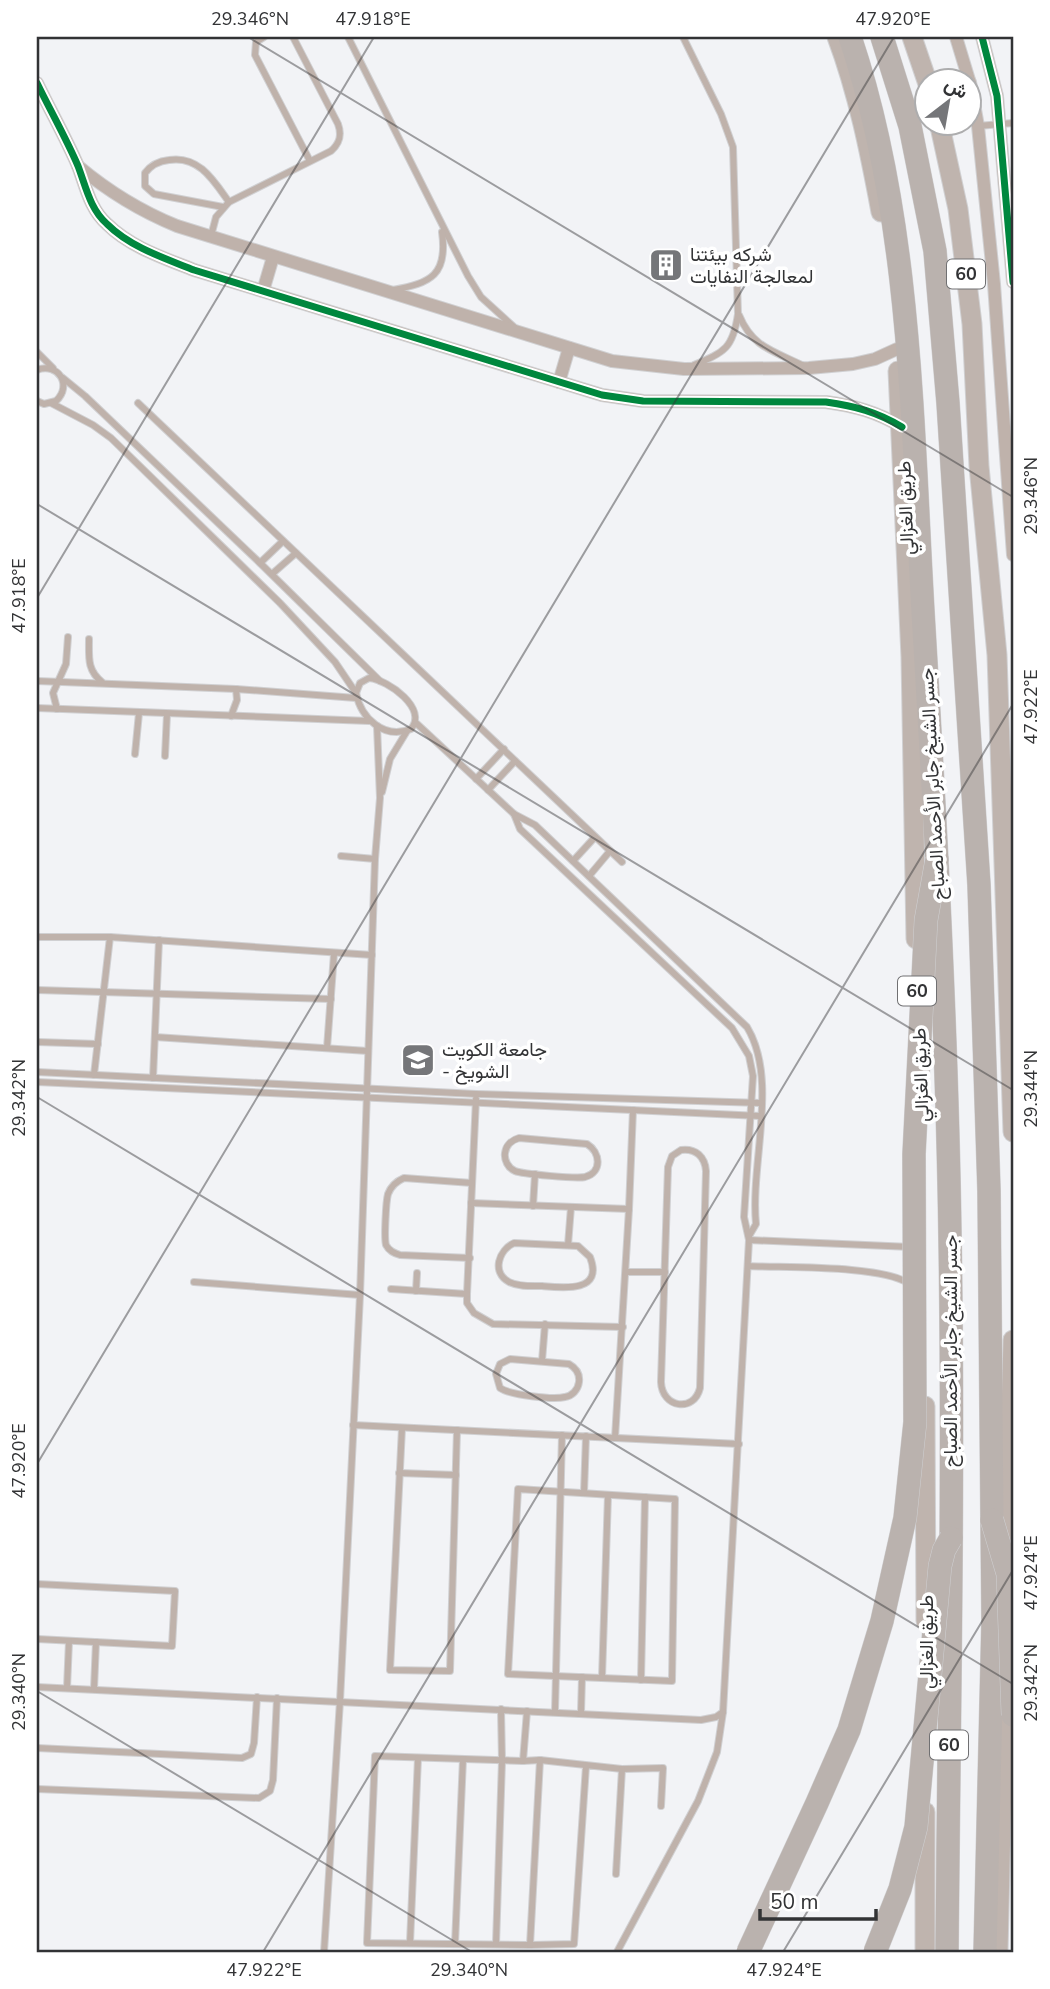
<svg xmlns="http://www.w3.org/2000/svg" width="1050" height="1989" viewBox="0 0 1050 1989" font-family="'Nunito Sans',Vazirmatn,sans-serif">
<defs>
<pattern id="building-back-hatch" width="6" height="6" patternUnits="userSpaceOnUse" patternTransform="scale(1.75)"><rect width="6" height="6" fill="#dadadc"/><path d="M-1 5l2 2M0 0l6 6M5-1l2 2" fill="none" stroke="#bcbcbd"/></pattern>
</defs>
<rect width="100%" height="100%" fill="#f2f3f6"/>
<polygon fill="url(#building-back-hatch)" stroke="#c9c8ca" stroke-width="2" points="660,259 673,259 673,280 658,279"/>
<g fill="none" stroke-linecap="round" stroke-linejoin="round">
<g stroke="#d0d0d2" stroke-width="8">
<g id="service">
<polyline points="264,37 256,42 255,55 310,161"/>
<polyline points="348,37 468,276 481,297 514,327"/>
<path d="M683 37 721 114 733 147 738 314C733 348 725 352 694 365"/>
<polyline points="978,126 1013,123"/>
<path d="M223 207 154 194 145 186V173C151 165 159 161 169 160 199 155 214 181 229 202"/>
<path d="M211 236 216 217 229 202 331 151C340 143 342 135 338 124L293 37"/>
<path d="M393 290C431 283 448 275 442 232"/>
<path d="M739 315C752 347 773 351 802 365"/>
<polyline points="37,352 53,368"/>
<path d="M37 370C58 362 73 385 56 401L44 404 37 401"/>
<polyline points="63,378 85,396 260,563 380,681"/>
<polyline points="51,403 93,425 111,438 280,603 335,662 356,693"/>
<polyline points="138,403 622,862"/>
<polyline points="260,563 283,541"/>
<polyline points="272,574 296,553"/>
<path d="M89 639C89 658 87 670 102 682"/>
<path d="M369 678C389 680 428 709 411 729 384 740 361 718 356 693L360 683Z"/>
<polyline points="37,681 236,689 356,698"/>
<polyline points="37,708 369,721"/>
<polyline points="57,709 53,693 66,664 68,637"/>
<polyline points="231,716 237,700 236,689"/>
<path d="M416 723 514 814 535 825 747 1027C779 1080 750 1163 756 1224L749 1236"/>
<polyline points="135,754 139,713"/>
<polyline points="165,756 167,714"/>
<polyline points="476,779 504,749"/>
<polyline points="488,790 515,761"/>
<polyline points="382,792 390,759 407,731"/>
<polyline points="514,814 520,829 732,1028 749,1056 753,1076 744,1217 749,1240 723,1712 717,1752 698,1801 617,1952"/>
<polyline points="341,856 375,859"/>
<polyline points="573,861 595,837"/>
<polyline points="589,876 610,851"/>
<polyline points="37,937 110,937 372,955"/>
<polyline points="37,990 331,999"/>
<polyline points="155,1037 368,1051"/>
<polyline points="37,1042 98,1044"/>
<polyline points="327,1048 334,954"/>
<polyline points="37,1072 476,1094 761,1103"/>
<polyline points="94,1075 110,937"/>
<polyline points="153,1078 159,940"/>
<polyline points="37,1082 760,1116"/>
<polyline points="476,1099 467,1294 467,1303 474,1313 493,1324 623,1327"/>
<path d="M519 1138 587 1144C600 1152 603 1172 585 1177 577 1179 522 1174 515 1171 508 1168 504 1160 505 1153 506 1145 512 1140 519 1138Z"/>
<path d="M681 1150C696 1148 705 1157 706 1171L700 1388C694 1413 662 1408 661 1382L668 1167 672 1156Z"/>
<polyline points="471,1203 629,1209"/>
<polyline points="533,1206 535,1174"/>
<polyline points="749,1240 911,1247"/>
<path d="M514 1243 578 1246 590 1257C604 1293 563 1288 542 1286 532 1286 519 1287 509 1282 491 1272 499 1250 514 1243Z"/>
<polyline points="568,1245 571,1207"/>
<path d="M470 1258 400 1255C394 1253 389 1251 386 1245 384 1238 386 1201 388 1194 391 1186 397 1181 404 1178L472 1183"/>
<path d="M748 1266C785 1268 880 1265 908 1283"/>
<polyline points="626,1272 665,1272"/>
<polyline points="194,1282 360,1295"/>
<polyline points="391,1289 467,1294"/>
<polyline points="416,1291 417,1273"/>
<path d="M510 1359 569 1364C576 1368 580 1374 579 1382 578 1390 572 1396 565 1397 553 1400 510 1395 500 1388L496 1374 500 1364Z"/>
<polyline points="542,1361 545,1324"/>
<polyline points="353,1425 739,1444"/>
<polyline points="402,1428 390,1670 450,1671 457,1430"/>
<polyline points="615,1438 629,1209 633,1110"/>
<polyline points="399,1473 456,1475"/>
<polygon points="518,1489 675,1499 672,1681 508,1674"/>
<polyline points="584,1493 586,1436"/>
<polyline points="37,1584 175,1591 172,1646 37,1639"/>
<polyline points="602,1678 608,1495"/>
<polyline points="641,1680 645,1497"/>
<polyline points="37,1687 701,1720 716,1717 723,1712"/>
<polyline points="67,1688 69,1641"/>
<polyline points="94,1689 96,1642"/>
<polyline points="555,1712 562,1435"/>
<polyline points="581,1713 582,1677"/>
<polyline points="37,1748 242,1758 251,1754 254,1743 257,1697"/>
<polyline points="523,1761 527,1711"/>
<polyline points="586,1766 574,1944 530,1945 367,1943 375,1756 523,1761 540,1760 622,1769 663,1768 661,1806"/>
<polyline points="37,1789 259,1798 270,1791 273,1780 277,1698"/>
<polyline points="616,1874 622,1769"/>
<polyline points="410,1943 418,1758"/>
<polyline points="455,1944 463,1759"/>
<polyline points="496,1944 502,1761 501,1709"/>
<polyline points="530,1945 540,1760"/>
<polyline points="324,1952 340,1701 360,1295 375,859 380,798 377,726"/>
</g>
</g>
<g stroke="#d0d0d2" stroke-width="14">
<g id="minor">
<polyline points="956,37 969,80"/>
<polyline points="982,37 997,96 1013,282"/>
<polyline points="970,82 978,126 994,284 1013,555"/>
<path d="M37 83C50 110 66 138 78 166 86 187 90 209 107 224 130 247 164 258 194 270L602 395 643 401 826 402C855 406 877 412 902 427"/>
<path d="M78 166C109 192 140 211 177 226L612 361 684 369 809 368 853 364 875 359 897 349"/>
<polyline points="263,291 273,257"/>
<polyline points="559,382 569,348"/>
</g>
</g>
<g stroke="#d0d0d2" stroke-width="21">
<g id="primary">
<path d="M837 37C858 93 870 153 881 212"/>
<polyline points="912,37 928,84"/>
<polyline points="939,122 958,209 972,324 979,466 997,655 1013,1132"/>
<polyline points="898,371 911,657 916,939"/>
<polyline points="925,1406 926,1621"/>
<polyline points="1007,1556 1013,1340"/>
<polyline points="925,1952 925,1812"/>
<polyline points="998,1952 1004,1694"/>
</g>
</g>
<g stroke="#d0d0d2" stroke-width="24">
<g id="motorway">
<path d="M850 37C913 224 912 433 924 629 936 832 947 1034 950 1237 954 1476 949 1714 947 1952"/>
<polyline points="882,37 910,126 935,251 948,403 979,885 989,1191 992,1520 993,1620 985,1952"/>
</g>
</g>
<use href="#service" stroke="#bfb2ab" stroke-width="6"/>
<use href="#minor" stroke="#bfb2ab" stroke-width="12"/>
<use href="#primary" stroke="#bfb4ae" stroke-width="19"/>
<use href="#motorway" stroke="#bab2ae" stroke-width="23"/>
<g stroke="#d0d0d2" stroke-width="24" stroke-linecap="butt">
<g id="motorway-bridge">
<polyline points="992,1520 1008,1574 1013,1715"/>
<polyline points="748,1952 817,1803 849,1730 882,1621 905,1518 915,1422 914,1154 926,920 937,859"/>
<polyline points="875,1952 900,1889 916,1827 940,1566 944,1550 951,1538"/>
</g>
</g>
<use href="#motorway-bridge" stroke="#bab2ae" stroke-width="23"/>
<g stroke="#fff" stroke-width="11">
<g id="cycleway">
<polyline points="982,37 997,96 1013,282"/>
<path d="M37 83C50 110 66 138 78 166 86 187 90 209 107 224 130 247 164 258 194 270L602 395 643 401 826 402C855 406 877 412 902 427"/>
</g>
</g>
<use href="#cycleway" stroke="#00873e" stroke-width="7"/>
</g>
<path fill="none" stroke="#323335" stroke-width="2" stroke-opacity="0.45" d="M248 37 1013 497M37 504 1013 1090M37 598 374 37M37 1097 1013 1684M37 1464 894 37M37 1691 472 1952M263 1952 1013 704M783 1952 1013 1570"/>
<defs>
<g id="building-square" transform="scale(1.75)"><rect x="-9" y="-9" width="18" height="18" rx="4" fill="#757679" stroke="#fff"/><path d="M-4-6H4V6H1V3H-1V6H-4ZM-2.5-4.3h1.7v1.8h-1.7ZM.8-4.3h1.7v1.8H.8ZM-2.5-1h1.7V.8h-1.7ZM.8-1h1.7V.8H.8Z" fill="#fff"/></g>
<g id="university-square" transform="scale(1.75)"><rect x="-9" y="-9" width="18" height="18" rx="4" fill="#757679" stroke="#fff"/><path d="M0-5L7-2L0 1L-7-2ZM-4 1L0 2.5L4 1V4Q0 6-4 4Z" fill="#fff"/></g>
</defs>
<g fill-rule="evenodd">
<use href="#building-square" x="666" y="265"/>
<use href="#university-square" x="418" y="1060"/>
</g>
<g text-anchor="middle" stroke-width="7" stroke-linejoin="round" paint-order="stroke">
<g fill="#fff" stroke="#707072" stroke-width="2">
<rect x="947" y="259.5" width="38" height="29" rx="5"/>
<rect x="898" y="976.5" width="38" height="29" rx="5"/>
<rect x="930" y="1730.5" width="38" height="29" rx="5"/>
</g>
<g font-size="18" font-weight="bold" fill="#323335">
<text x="966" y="280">60</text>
<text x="917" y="997">60</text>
<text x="949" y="1751">60</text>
</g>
<g font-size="19" fill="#323335" stroke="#fff" text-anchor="start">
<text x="690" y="261">شركه بيئتنا<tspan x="690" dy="22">لمعالجة النفايات</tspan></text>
<text x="442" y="1056">جامعة الكويت<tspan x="442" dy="22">- الشويخ</tspan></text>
</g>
<g font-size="19" fill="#323335" stroke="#fff">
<text transform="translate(905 508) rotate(-92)" y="7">طريق الغزالي</text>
<text transform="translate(932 784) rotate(-93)" y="7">جسر الشيخ جابر الأحمد الصباح</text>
<text transform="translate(920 1075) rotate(-92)" y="7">طريق الغزالي</text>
<text transform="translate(950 1351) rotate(-90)" y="7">جسر الشيخ جابر الأحمد الصباح</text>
<text transform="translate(926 1642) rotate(-90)" y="7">طريق الغزالي</text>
</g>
</g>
<rect width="1050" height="1989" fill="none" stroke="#ffffff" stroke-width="77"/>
<g transform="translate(948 102) rotate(31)"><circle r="33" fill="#ffffff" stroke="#adadae" stroke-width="2"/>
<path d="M0-5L12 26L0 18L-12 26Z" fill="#757679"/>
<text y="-10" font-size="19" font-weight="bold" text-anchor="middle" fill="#323335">ش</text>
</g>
<path d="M760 1909v10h116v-10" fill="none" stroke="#323335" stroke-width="3.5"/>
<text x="770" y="1909" font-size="21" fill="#323335" stroke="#ffffff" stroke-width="5" paint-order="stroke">50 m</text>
<rect x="38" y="38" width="974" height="1913" fill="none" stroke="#323335" stroke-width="2.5"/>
<g font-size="18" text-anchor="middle" fill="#323335">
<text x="250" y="25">29.346°N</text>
<text x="373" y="25">47.918°E</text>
<text x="893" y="25">47.920°E</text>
<text transform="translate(1031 496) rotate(-90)" y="6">29.346°N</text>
<text transform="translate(19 596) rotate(-90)" y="6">47.918°E</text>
<text transform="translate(1031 707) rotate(-90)" y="6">47.922°E</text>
<text transform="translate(1031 1089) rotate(-90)" y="6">29.344°N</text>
<text transform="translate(19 1098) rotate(-90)" y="6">29.342°N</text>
<text transform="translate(19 1461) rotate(-90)" y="6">47.920°E</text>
<text transform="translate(1031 1573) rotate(-90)" y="6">47.924°E</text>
<text transform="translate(1031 1683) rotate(-90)" y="6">29.342°N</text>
<text transform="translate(19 1692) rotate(-90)" y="6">29.340°N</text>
<text x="264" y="1976">47.922°E</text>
<text x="469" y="1976">29.340°N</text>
<text x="784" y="1976">47.924°E</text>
</g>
</svg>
